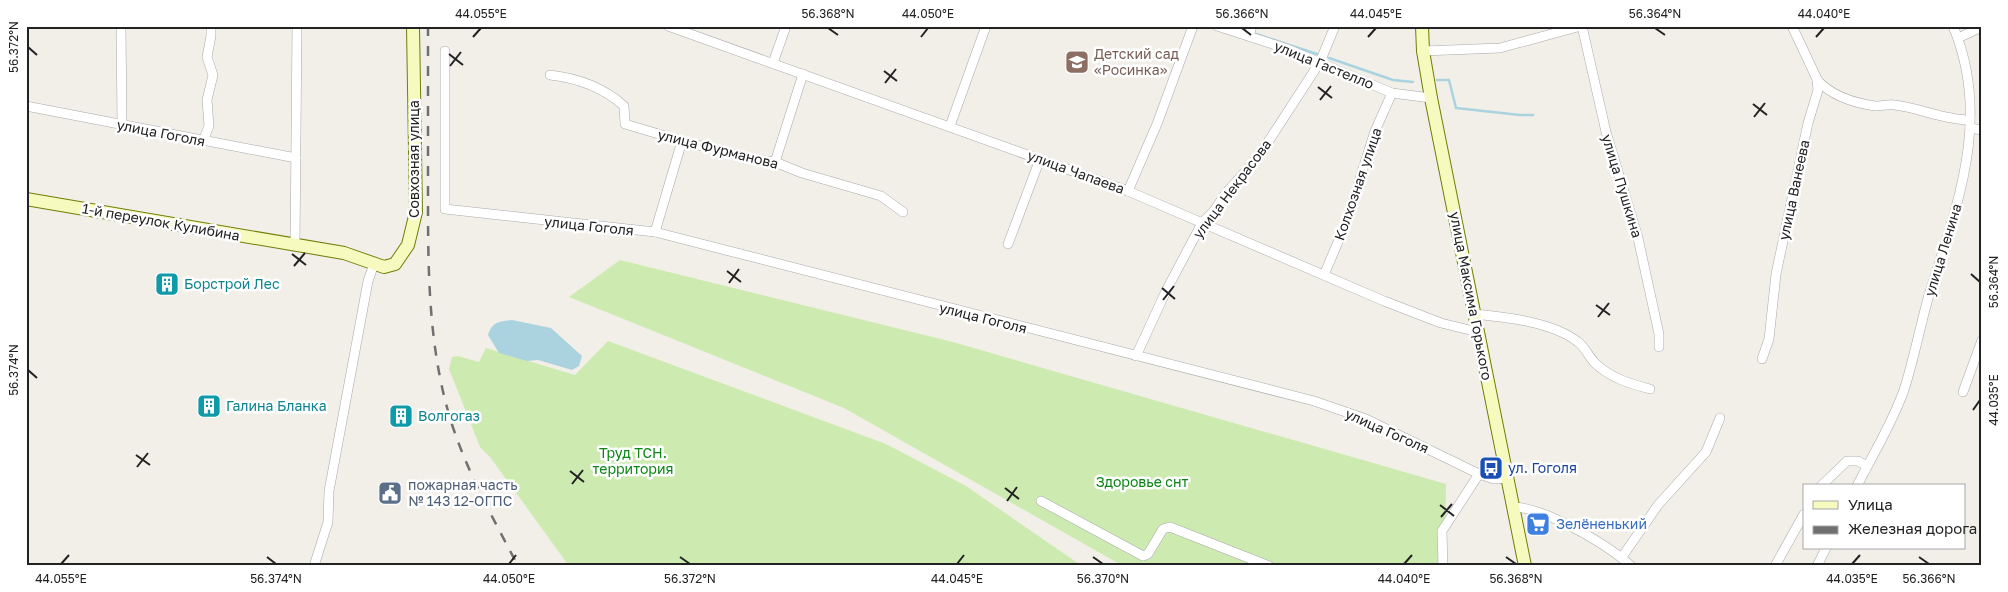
<svg xmlns="http://www.w3.org/2000/svg" width="2008" height="592" viewBox="0 0 2008 592" font-family="'Golos Text',sans-serif">
<rect width="100%" height="100%" fill="#f2efe9"/>
<g fill="#cdebb0">
<polygon points="620,260 953,342 1446,484 1445,566 1123,566 844,408 569,297"/>
<polygon points="608,341 886,444 966,486 1082,566 569,566 490,457 480,447 449,369 452,357 458,356 479,362 486,348 575,375"/>
</g>
<path fill="#aad3df" d="M512 320 551 328 582 356 579 366 572 370 538 360 527 361 499 353 488 335C492 322 499 321 512 320Z"/>
<g fill="none" stroke-linecap="round" stroke-linejoin="round">
<g stroke="#aad3df" stroke-width="2.5">
<polyline points="1235,26 1244,29"/>
<polyline points="1256,34 1317,54"/>
<polyline points="1329,58 1393,80 1413,82"/>
<polyline points="1437,80 1449,80 1456,108 1520,115 1533,115"/>
</g>
<g stroke="#a9a9a9" stroke-width="10">
<g id="street">
<polyline points="121,26 122,125"/>
<polyline points="668,26 1128,191 1384,301 1441,323 1478,332"/>
<polyline points="1217,26 1285,48 1392,93 1431,98"/>
<polyline points="1582,26 1606,132 1638,238 1659,334 1659,347"/>
<polyline points="1249,36 1252,26"/>
<polyline points="1958,38 1982,27"/>
<polyline points="445,51 445,209 655,232 1314,401 1366,419 1479,474 1494,479 1507,478"/>
<polyline points="1423,51 1500,48 1581,26"/>
<polyline points="773,63 786,26"/>
<path d="M550 75C577 78 604 88 624 106L625 124 682 141 756 160 775 162 802 173 881 196 903 212"/>
<path d="M1817 80C1832 96 1854 103 1875 106 1882 106 1888 104 1895 105 1920 108 1944 120 1970 120"/>
<polyline points="26,106 296,158"/>
<polyline points="950,126 986,26"/>
<polyline points="1970,128 1982,130"/>
<polyline points="203,141 209,126 207,100 213,75 207,57 211,36 211,26"/>
<polyline points="775,162 803,74"/>
<polyline points="1128,191 1157,124 1193,26"/>
<polyline points="655,232 682,141"/>
<polyline points="1008,244 1040,159"/>
<polyline points="295,245 297,26"/>
<polyline points="1324,275 1346,223 1375,131 1392,93"/>
<path d="M1474 314C1505 317 1553 322 1578 342 1585 347 1589 357 1595 363 1610 378 1631 384 1650 389"/>
<polyline points="1136,356 1167,289 1202,223 1213,212 1226,193 1252,164 1268,142 1320,62 1335,26"/>
<polyline points="1762,359 1769,339 1776,274 1808,123 1818,90 1817,79 1792,26"/>
<polyline points="1963,392 1982,340"/>
<polyline points="1821,486 1847,461 1858,461 1867,466"/>
<path d="M1857 486C1873 454 1892 424 1904 390 1914 359 1920 326 1929 295 1957 205 1992 119 1953 26"/>
<polyline points="1041,501 1143,556 1148,554 1163,529 1170,527 1269,566"/>
<path d="M1514 507C1545 508 1607 544 1631 566"/>
<polyline points="1622,557 1658,505 1706,452 1720,418"/>
<polyline points="314,566 328,522 329,491 368,281 374,264"/>
<polyline points="1443,566 1442,531 1479,474"/>
<polyline points="1775,566 1804,514"/>
<polyline points="1817,566 1826,548"/>
</g>
</g>
<g stroke="#707d05" stroke-width="14">
<g id="secondary">
<polyline points="1422,26 1423,51 1431,98 1525,566"/>
<polyline points="26,199 344,253 384,267 395,264 408,245 416,212 413,26"/>
</g>
</g>
<use href="#street" stroke="#fff" stroke-width="9"/>
<use href="#secondary" stroke="#f7fabf" stroke-width="12"/>
<path stroke="#707070" stroke-width="2.5" stroke-dasharray="10 10" stroke-linecap="butt" d="M428 26C428 82 428 137 428 193 428 266 428 340 448 411 463 465 492 516 518 566"/>
</g>
<path fill="none" stroke="#222" stroke-width="2" d="M828 28 838 35M1242 28 1251 35M1655 28 1665 35M473 37 481 28M921 37 928 28M1368 37 1376 28M1816 37 1824 28M28 47 37 55M449 54 463 65M450 66 461 52M884 71 897 81M885 83 896 69M1318 87 1332 98M1320 100 1331 86M1753 104 1767 115M1754 117 1765 103M292 254 306 265M294 266 305 253M727 271 741 282M1971 274 1980 282M729 283 739 269M1162 288 1175 299M1163 300 1174 286M1596 305 1610 315M1598 317 1609 303M28 370 37 378M1973 410 1980 400M136 455 150 465M137 467 148 453M570 471 584 482M572 484 583 470M1005 488 1019 499M1007 501 1017 487M1440 505 1454 516M1441 517 1452 504M267 557 276 564M680 557 690 564M1093 557 1103 564M1506 557 1516 564M1919 557 1929 564M61 564 69 555M509 564 516 555M957 564 964 555M1404 564 1412 555M1852 564 1860 555"/>
<defs>
<g id="school-square" transform="scale(1.25)"><rect x="-9" y="-9" width="18" height="18" rx="4" fill="#8d6e63" stroke="#fff"/><path d="M0-5L7-2L0 1L-7-2ZM-4 1L0 2.5L4 1V4Q0 6-4 4Z" fill="#fff"/></g>
<g id="building-square" transform="scale(1.25)"><rect x="-9" y="-9" width="18" height="18" rx="4" fill="#0f9aa8" stroke="#fff"/><path d="M-4-6H4V6H1V3H-1V6H-4ZM-2.5-4.3h1.7v1.8h-1.7ZM.8-4.3h1.7v1.8H.8ZM-2.5-1h1.7V.8h-1.7ZM.8-1h1.7V.8H.8Z" fill="#fff"/></g>
<g id="bus-square" transform="scale(1.25)"><rect x="-9" y="-9" width="18" height="18" rx="4" fill="#1a4fb4" stroke="#fff"/><path d="M-5-6H5V4H4V6H2V4H-2V6H-4V4H-5ZM-3.5-4V0h7V-4ZM-3.5 1.2v1.5H-2V1.2ZM2 1.2v1.5H3.5V1.2Z" fill="#fff"/></g>
<g id="civic-square" transform="scale(1.25)"><rect x="-9" y="-9" width="18" height="18" rx="4" fill="#5c6f8a" stroke="#fff"/><path d="M-.6-6.5H3V-4.5H.6V-3L4-1V1h2V6H-6V1h2V-1L-.6-3ZM-1.2 2.5V6h2.4V2.5Z" fill="#fff"/></g>
<g id="supermarket-square" transform="scale(1.25)"><rect x="-9" y="-9" width="18" height="18" rx="4" fill="#3f7fe0" stroke="#fff"/><path d="M-6-5.5h2.5l.6 2H6L4.5 2H-2.5L-4.4-4H-6ZM-1.5 3.2a1.3 1.3 0 1 0 .1 0ZM3 3.2a1.3 1.3 0 1 0 .1 0Z" fill="#fff"/></g>
</defs>
<g fill-rule="evenodd">
<use href="#school-square" x="1077" y="62"/>
<use href="#building-square" x="167" y="284"/>
<use href="#building-square" x="209" y="406"/>
<use href="#building-square" x="401" y="416"/>
<use href="#bus-square" x="1491" y="468"/>
<use href="#civic-square" x="390" y="493"/>
<use href="#supermarket-square" x="1538" y="524"/>
</g>
<g text-anchor="middle" stroke-width="5" stroke-linejoin="round" paint-order="stroke">
<g font-size="14" fill="#785e54" stroke="#fff" text-anchor="start">
<text x="1094" y="59">Детский сад<tspan x="1094" dy="16">«Росинка»</tspan></text>
</g>
<g font-size="14" fill="#222" stroke="#fff">
<text transform="translate(1324 65) rotate(22)" y="5">улица Гастелло</text>
<text transform="translate(161 133) rotate(11)" y="5">улица Гоголя</text>
<text transform="translate(718 149) rotate(14)" y="5">улица Фурманова</text>
<text transform="translate(414 159) rotate(-90)" y="5">Совхозная улица</text>
<text transform="translate(1076 172) rotate(20)" y="5">улица Чапаева</text>
<text transform="translate(1358 184) rotate(-71)" y="5">Колхозная улица</text>
<text transform="translate(1622 186) rotate(73)" y="5">улица Пушкина</text>
<text transform="translate(1232 189) rotate(-53)" y="5">улица Некрасова</text>
<text transform="translate(1794 190) rotate(-78)" y="5">улица Ванеева</text>
<text transform="translate(161 222) rotate(10)" y="5">1-й переулок Кулибина</text>
<text transform="translate(589 226) rotate(6)" y="5">улица Гоголя</text>
<text transform="translate(1943 250) rotate(-73)" y="5">улица Ленина</text>
<text transform="translate(1471 296) rotate(79)" y="5">улица Максима Горького</text>
<text transform="translate(983 318) rotate(14)" y="5">улица Гоголя</text>
<text transform="translate(1387 431) rotate(24)" y="5">улица Гоголя</text>
</g>
<g font-size="14" fill="#0d838f" stroke="#fff" text-anchor="start">
<text x="184" y="289">Борстрой Лес</text>
<text x="226" y="411">Галина Бланка</text>
<text x="418" y="421">Волгогаз</text>
</g>
<g font-size="14" fill="#0c8416" stroke="#fff">
<text x="633" y="458">Труд ТСН.<tspan x="633" dy="16">территория</tspan></text>
<text x="1142" y="487">Здоровье снт</text>
</g>
<g font-size="14" fill="#164399" stroke="#fff" text-anchor="start">
<text x="1508" y="473">ул. Гоголя</text>
</g>
<g font-size="14" fill="#4e5e75" stroke="#fff" text-anchor="start">
<text x="408" y="490">пожарная часть<tspan x="408" dy="16">№ 143 12-ОГПС</tspan></text>
</g>
<g font-size="14" fill="#366cbe" stroke="#fff" text-anchor="start">
<text x="1556" y="529">Зелёненький</text>
</g>
</g>
<rect width="2008" height="592" fill="none" stroke="#ffffff" stroke-width="55"/>
<rect x="1803" y="484" width="162" height="65" fill="#ffffff" stroke="#a7a7a7"/>
<rect x="1813" y="501" width="25" height="8" fill="#f7fabf" stroke="#a7a7a7"/>
<text x="1848" y="510" font-size="15" fill="#222222">Улица</text>
<rect x="1813" y="526" width="25" height="8" fill="#707070" stroke="#a7a7a7"/>
<text x="1848" y="534" font-size="15" fill="#222222">Железная дорога</text>
<rect x="28" y="28" width="1952" height="536" fill="none" stroke="#222" stroke-width="2"/>
<g font-size="12" text-anchor="middle" fill="#222">
<text x="481" y="18">44.055°E</text>
<text x="828" y="18">56.368°N</text>
<text x="928" y="18">44.050°E</text>
<text x="1242" y="18">56.366°N</text>
<text x="1376" y="18">44.045°E</text>
<text x="1655" y="18">56.364°N</text>
<text x="1824" y="18">44.040°E</text>
<text transform="translate(14 47) rotate(-90)" y="4">56.372°N</text>
<text transform="translate(1994 282) rotate(-90)" y="4">56.364°N</text>
<text transform="translate(14 370) rotate(-90)" y="4">56.374°N</text>
<text transform="translate(1994 400) rotate(-90)" y="4">44.035°E</text>
<text x="61" y="583">44.055°E</text>
<text x="276" y="583">56.374°N</text>
<text x="509" y="583">44.050°E</text>
<text x="690" y="583">56.372°N</text>
<text x="957" y="583">44.045°E</text>
<text x="1103" y="583">56.370°N</text>
<text x="1404" y="583">44.040°E</text>
<text x="1516" y="583">56.368°N</text>
<text x="1852" y="583">44.035°E</text>
<text x="1929" y="583">56.366°N</text>
</g>
</svg>
